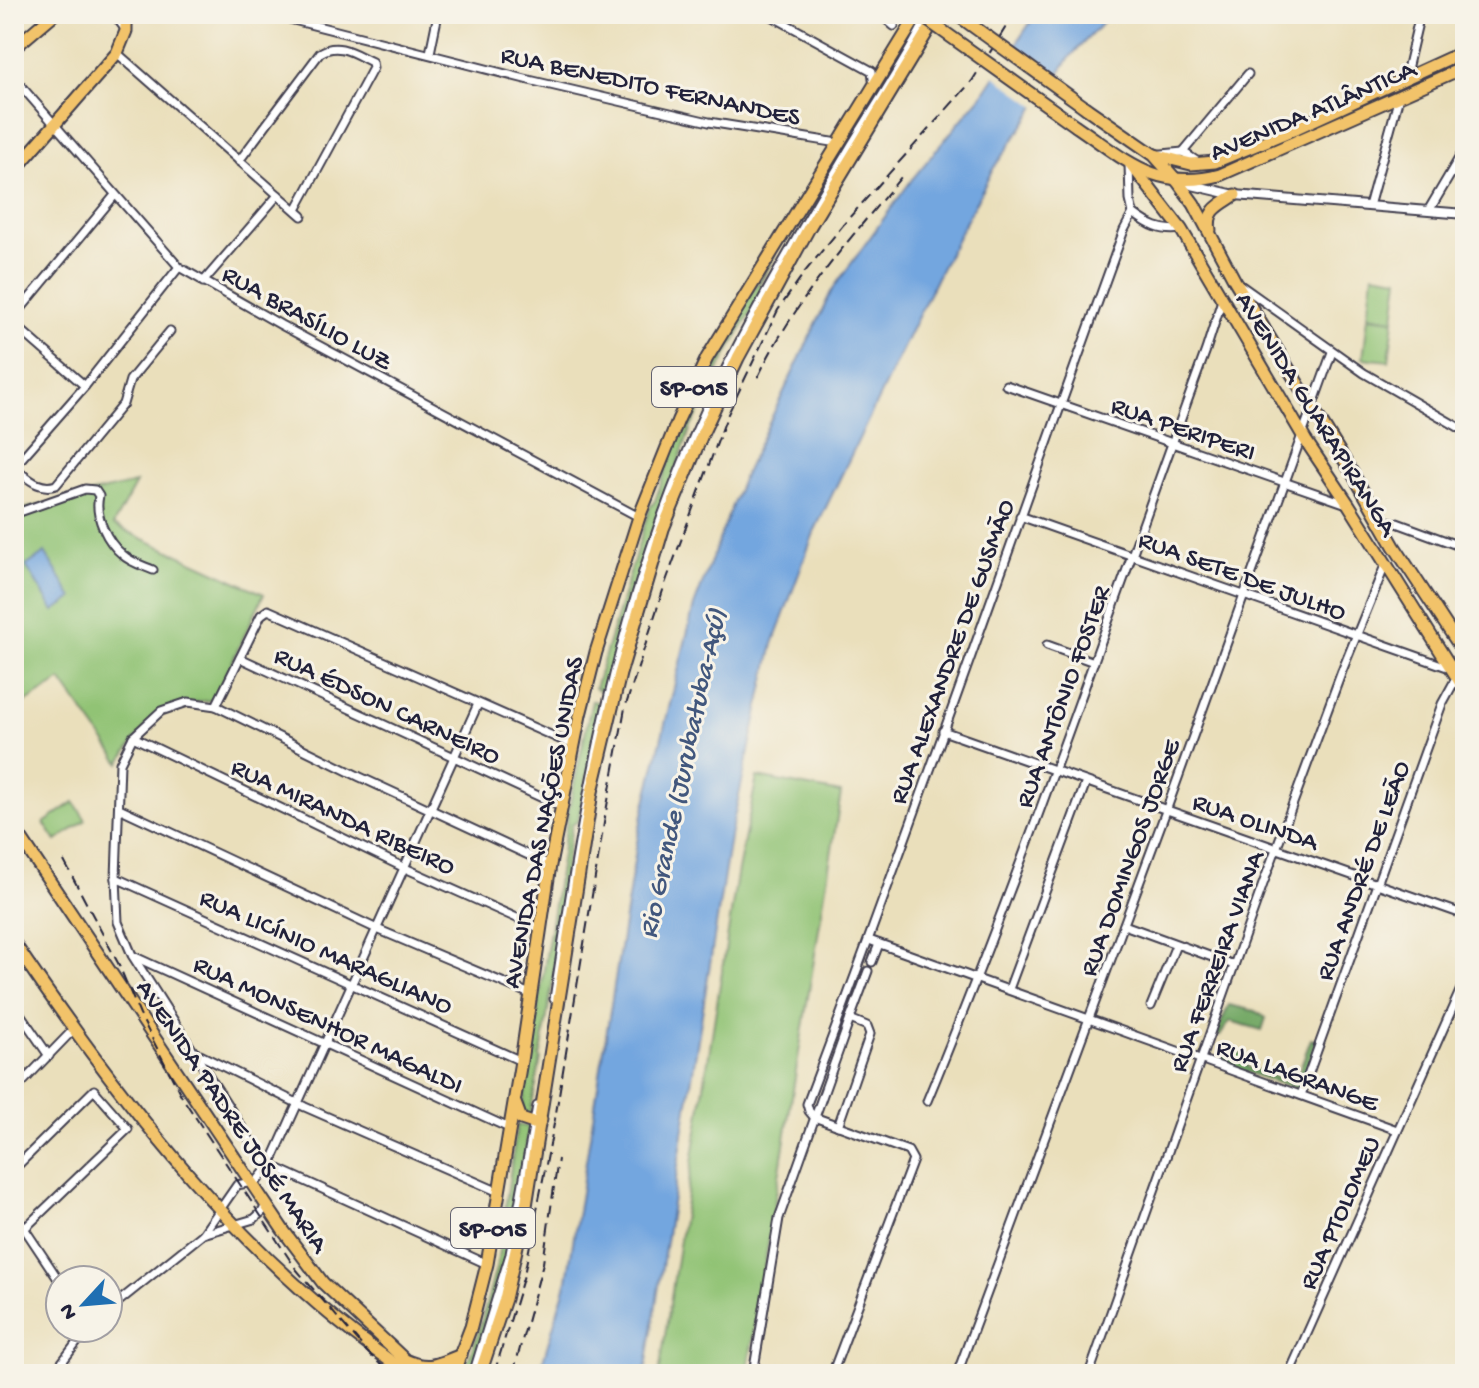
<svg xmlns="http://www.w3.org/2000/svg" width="1479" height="1388" viewBox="0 0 1479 1388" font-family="'Gochi Hand',sans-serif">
<rect width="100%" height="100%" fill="#f7f3e8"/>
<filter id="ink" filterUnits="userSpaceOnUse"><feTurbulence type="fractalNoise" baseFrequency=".0125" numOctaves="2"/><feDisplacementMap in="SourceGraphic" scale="16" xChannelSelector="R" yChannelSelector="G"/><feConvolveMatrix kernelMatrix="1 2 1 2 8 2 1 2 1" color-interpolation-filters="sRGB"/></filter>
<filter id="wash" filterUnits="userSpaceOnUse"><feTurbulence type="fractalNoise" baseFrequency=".006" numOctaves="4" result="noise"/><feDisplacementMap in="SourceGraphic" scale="32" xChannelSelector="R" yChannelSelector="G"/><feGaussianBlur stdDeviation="1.8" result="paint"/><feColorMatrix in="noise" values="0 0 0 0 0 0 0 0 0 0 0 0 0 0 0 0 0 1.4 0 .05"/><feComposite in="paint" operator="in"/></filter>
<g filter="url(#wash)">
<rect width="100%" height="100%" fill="#eadfbb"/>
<g fill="#91c374" stroke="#5a7258" stroke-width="2">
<path d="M775 255 760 284 763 291C749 317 731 345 715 378H713L706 399 691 427 649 544 617 646 606 693 595 688 650 507 655 501 678 435 702 383 735 320Z"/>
<polygon points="1373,274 1399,278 1394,319 1368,315"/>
<polygon points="1368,317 1394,320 1389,361 1363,358"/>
<path d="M136 483 113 525 264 594 214 700C157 705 150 717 120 763L61 680 14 710V511Z"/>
<polygon points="592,701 603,703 578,821 572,825 564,874 568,880 566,883 568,886 541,1054 539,1056 541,1058 530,1115 525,1117 522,1111 569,808"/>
<polygon points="757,777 841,793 747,1374 659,1374 737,875"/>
<polygon points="74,802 86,820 56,841 44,823"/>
<polygon points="517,1125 529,1127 529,1130 512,1238 472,1374 463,1374 478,1334 497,1265"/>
</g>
<g fill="#74a966" stroke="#4b6650" stroke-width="2">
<polygon points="1229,1005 1255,1011 1266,1018 1262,1030 1230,1021 1220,1036 1216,1034"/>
<polygon points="1311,1039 1317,1041 1299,1090 1222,1064 1218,1057 1230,1053 1247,1054 1247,1067 1294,1084"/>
</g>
<g fill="#73a6df" stroke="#4a648d" stroke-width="2">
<polygon points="1036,14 1111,14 1071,56 993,169 941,269 815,530 773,644 731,831 645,1374 539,1374 567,1280 639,830 694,606 741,482 832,290 913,178 983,94"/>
<polygon points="45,553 73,598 54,611 26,566"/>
</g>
<polygon fill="#eadfbb" points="1009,48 1057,82 1039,109 992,74"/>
</g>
<g filter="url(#ink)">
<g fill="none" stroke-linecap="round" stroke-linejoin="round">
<g stroke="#403e4e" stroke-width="11">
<g id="minor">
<polyline points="114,14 125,29"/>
<polyline points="270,14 529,80 709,122 838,143"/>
<polyline points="768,14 872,71 874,86"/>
<polyline points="880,14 894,26"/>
<polyline points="117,53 302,216"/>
<polyline points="430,53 438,14"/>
<polyline points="14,78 179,267 281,325 639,517"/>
<polyline points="1405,78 1420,14"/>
<polyline points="1183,152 1248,74"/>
<polyline points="1162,154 1183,152 1198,162"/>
<path d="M239 161 320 53C338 41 355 54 372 62L373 68 296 210"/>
<path d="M1129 164 1130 200 1133 213C1149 225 1161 232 1181 229"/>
<polyline points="1369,206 1399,97"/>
<polyline points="203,282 278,195"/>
<polyline points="1239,284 1364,373 1465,431"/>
<polyline points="14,317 115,195"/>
<polyline points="14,324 85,386"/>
<polyline points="1006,385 1347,504"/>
<polyline points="14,467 85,386 179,267"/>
<path d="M14 468C27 477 39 491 56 485L123 404 130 380 170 331"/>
<path d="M14 514 85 489 95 490 99 496C94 516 107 542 123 555 130 562 144 566 153 570"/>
<polyline points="1020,516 1450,668"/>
<polyline points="1380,520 1397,523 1465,548"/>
<polyline points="1047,645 1094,662"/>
<polyline points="240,658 562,807"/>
<polyline points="216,706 360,777 550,865"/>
<polyline points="943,731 1465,915"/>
<polyline points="133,737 405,868 539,928"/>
<polyline points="119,808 377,929 530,994"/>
<polyline points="116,878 521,1061"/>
<polyline points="1124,925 1234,965"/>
<polyline points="869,940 1397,1130"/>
<polyline points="133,956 509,1128"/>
<polyline points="872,962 879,944"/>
<polyline points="1009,989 1086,782"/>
<path d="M554 999C585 793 617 600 706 409 749 318 800 231 852 144 878 101 907 59 929 14"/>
<polyline points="14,1005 49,1056"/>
<polyline points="1151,1006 1176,945"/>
<polyline points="196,1053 305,1107 499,1192"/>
<polyline points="14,1091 73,1030"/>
<polyline points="1301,1095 1442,704 1465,662"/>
<path d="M927 1101C1029 854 1114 601 1206 350L1222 300"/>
<polyline points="838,1126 870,1034 867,1026 850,1019 868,971"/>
<polyline points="14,1169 94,1090 128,1129 24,1229"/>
<polyline points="14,1213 60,1282"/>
<polyline points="203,1234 254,1219 263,1211 266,1203"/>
<polyline points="487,1264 270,1165 260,1156 132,955 118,922 116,878 120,763 133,737 161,711 188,702 216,706 261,615 268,610 573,745"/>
<polyline points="108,1310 203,1234 237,1185 257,1181 270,1165 478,704"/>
<polyline points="53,1374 88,1328"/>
<polyline points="473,1374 510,1254 537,1106"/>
<polyline points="753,1374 779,1218 850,1019"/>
<path d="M832 1374 913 1160 908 1151 814 1117 809 1111 807 1104C917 814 1018 521 1124 230L1133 213"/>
<polyline points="957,1374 1166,811 1332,352"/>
<polyline points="1089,1374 1263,884 1342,671 1386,563"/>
<polyline points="1289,1374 1465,980"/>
</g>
</g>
<g stroke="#403e4e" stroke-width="12">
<g id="tertiary">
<polyline points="1179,182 1235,195 1465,214"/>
<polyline points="1429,210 1465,149"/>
</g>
</g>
<g stroke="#403e4e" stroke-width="15">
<g id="primary">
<polyline points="14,48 54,14"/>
<polyline points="1086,108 1154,155 1178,182 1194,204 1235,281 1353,474 1394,546 1465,654"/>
<path d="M1076 126C1125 159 1156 192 1220 175L1465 67"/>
<polyline points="1155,155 1191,164 1215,162 1294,129 1465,51"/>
<polyline points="1130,163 1181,229 1306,441 1349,505 1465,690"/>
<polyline points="14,171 117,53 126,31 126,14"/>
<path d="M1210 230C1206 210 1220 205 1235 195"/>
<path d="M14 828 283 1230 323 1283 405 1360C429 1371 438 1364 461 1355"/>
<path d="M14 943C123 1104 246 1264 409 1374"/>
</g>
</g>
<g stroke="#403e4e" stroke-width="15">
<g id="trunk">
<polyline points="515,1103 521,1119 533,1123 541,1120"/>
<polyline points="453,1374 471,1327 487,1264 521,1061 550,865 580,715 596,652 639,517 678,420 707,358 918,14"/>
<polyline points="480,1374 505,1299 526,1206 592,792 620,674 663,529 704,430 738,358 810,226 938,14"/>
</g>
</g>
<use href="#minor" stroke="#fff" stroke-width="7"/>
<use href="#tertiary" stroke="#fff" stroke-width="8"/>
<use href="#primary" stroke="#f2c36a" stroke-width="11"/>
<use href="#trunk" stroke="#f2c36a" stroke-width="11"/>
<g stroke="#22223b" stroke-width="2" stroke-dasharray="12 6" stroke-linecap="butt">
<path d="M758 377C793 303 850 239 902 176"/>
<polyline points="64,861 118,963 140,1015 182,1097 296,1269 369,1354 391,1374"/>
<polyline points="494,1374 524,1275 555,1119 605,817 625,708 665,584 727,416 778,310 804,273 848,219 972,81 1014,14"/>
<polyline points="513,1374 543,1263 558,1159"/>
</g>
<g stroke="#403e4e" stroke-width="15" stroke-linecap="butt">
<g id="primary-bridge">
<polyline points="919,14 1076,126"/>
<polyline points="956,14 1086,108"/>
</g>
</g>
<use href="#primary-bridge" stroke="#f2c36a" stroke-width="11"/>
</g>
</g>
<g text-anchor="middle" stroke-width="6" stroke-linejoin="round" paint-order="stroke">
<g fill="#f7f3e8" stroke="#62616f" stroke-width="2">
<rect x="652" y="367" width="84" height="40" rx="6"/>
<rect x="451" y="1208" width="84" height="40" rx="6"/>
</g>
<g font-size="24" font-weight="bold" fill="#22223b">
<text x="694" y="395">SP-015</text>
<text x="493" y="1236">SP-015</text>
</g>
<g font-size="26" fill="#22223b" stroke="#f7f3e8">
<text transform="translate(651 84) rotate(12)" y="9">RUA BENEDITO FERNANDES</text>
<text transform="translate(1312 109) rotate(-23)" y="9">AVENIDA ATLÂNTICA</text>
<text transform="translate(308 316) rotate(29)" y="9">RUA BRASÍLIO LUZ</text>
<text transform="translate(1318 413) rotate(58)" y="9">AVENIDA GUARAPIRANGA</text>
<text transform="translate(1184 427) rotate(19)" y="9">RUA PERIPERI</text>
<text transform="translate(1243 574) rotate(20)" y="9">RUA SETE DE JULHO</text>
<text transform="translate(950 651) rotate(-70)" y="9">RUA ALEXANDRE DE GUSMÃO</text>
<text transform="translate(1061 696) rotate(-70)" y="9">RUA ANTÔNIO FOSTER</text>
<text transform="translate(388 704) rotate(25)" y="9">RUA ÉDSON CARNEIRO</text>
<text transform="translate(344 815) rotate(25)" y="9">RUA MIRANDA RIBEIRO</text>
<text transform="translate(1256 820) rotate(19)" y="9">RUA OLINDA</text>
<text transform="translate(541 822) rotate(-79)" y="9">AVENIDA DAS NAÇÕES UNIDAS</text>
<text transform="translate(1128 857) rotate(-70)" y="9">RUA DOMINGOS JORGE</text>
<text transform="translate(1361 870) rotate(-70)" y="9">RUA ANDRÉ DE LEÃO</text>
<text transform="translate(327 950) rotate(24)" y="9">RUA LICÍNIO MARAGLIANO</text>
<text transform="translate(1215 961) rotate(-70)" y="9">RUA FERREIRA VIANA</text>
<text transform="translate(329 1023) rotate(25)" y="9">RUA MONSENHOR MAGALDI</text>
<text transform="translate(1298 1073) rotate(20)" y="9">RUA LAGRANGE</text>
<text transform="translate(234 1115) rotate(56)" y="9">AVENIDA PADRE JOSÉ MARIA</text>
<text transform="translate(1338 1212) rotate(-66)" y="9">RUA PTOLOMEU</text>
</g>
<g font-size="28" font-style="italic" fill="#42577d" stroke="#f7f3e8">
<text transform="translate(680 773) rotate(-78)" y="10">Rio Grande (Jurubatuba-Açú)</text>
</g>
</g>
<rect width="1479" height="1388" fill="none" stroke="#f7f3e8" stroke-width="48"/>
<g transform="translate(84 1304) rotate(244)"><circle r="38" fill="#f7f3e8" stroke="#a29fa3" stroke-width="2"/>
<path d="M0-6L14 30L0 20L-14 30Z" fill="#1f6fb2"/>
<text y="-12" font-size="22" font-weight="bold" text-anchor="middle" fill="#22223b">N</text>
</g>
</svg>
